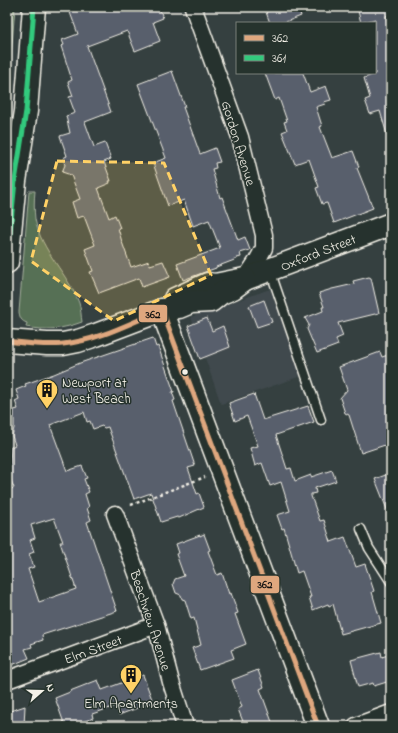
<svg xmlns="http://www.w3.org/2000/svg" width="398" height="733" viewBox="0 0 398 733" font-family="'Indie Flower',sans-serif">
<rect width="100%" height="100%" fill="#354040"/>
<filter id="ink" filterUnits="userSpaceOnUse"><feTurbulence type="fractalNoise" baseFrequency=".025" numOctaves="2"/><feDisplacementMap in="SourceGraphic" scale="8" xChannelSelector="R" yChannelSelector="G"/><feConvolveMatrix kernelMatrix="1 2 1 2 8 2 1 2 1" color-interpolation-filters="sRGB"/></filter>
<g filter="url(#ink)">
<polygon fill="#40494d" points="270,289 301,376 221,404 191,317"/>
<g fill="#577055" stroke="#a6b09e">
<polygon points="7,7 15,7 7,107"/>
<path d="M29 191H35C34 200 34 210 35 219 41 251 68 274 79 303 81 309 81 316 82 322 63 329 46 331 26 327L27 323C21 321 20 318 19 312Z"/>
</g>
<g fill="#585e6c" stroke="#f4f1e8" fill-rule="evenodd">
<polygon points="68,7 159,7 163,18 153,22 160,41 135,51 127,31 87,46 111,112 85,122 94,147 105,143 111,159 104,162 111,181 109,181 110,183 98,188 109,218 115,215 120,228 118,228 122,242 131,267 149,261 150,265 163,261 170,277 142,287 139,278 99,293 90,272 93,271 85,249 95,245 84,216 77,218 72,202 80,199 71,175 62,172 65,165 63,158 67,156 60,136 70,133 66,116 75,113 69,97 73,96 68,82 72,80 61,46 64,45 62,40 78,34"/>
<polygon points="278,7 298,7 301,16 283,23 270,23 266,12"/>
<polygon points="362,7 391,7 391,14 386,16 388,25 391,24 391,138 388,138 380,111 370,114 365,100 370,98 364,78 375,74 375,19 361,23 358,11"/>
<polygon points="172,71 185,107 183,107 200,154 215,148 220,162 215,163 216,168 212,169 220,198 222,197 238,240 245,237 250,250 240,253 241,257 237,258 237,259 216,267 216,268 183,280 177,264 220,248 209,220 193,226 184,200 168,206 153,163 166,158 138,84"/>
<polygon points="265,73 303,73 310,92 326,86 331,100 324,102 325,104 316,107 322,126 320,127 332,158 353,151 359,167 357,168 373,208 334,223 327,203 322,204 316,188 319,187 309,159 295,164 282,132 287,130 284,122 287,121 279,98 275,100"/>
<polygon points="369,277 371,278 379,313 338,323 343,336 336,339 338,345 317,353 307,329 309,325 305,318 323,311 322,307 324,307 319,293 332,289 354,284 353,281"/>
<polygon points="264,300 272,322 257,327 249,306"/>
<polygon points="207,318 212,331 223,326 230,347 200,359 188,326"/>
<path d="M153 338 156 347 158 346 174 392H172L175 400 173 401 195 466 188 468 197 494 199 493 204 507 179 518 177 517 161 522 151 493 134 499 108 427 104 428 102 426 93 429 90 421 87 422 84 412 50 425 67 471 82 466 87 478 84 479 89 492 85 494 89 507 87 508 91 520 87 522 117 611 42 635 43 640 31 644 32 647 25 649 29 658 7 667V490L14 488 8 473 10 463 11 447 15 445 12 436 14 428V410L18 409 15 401 19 399 16 390 26 386 25 384 54 374 80 363ZM54 518 63 542H60L76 589 39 602 28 569 34 567 29 554 34 552 30 540 35 538 31 525Z"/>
<polygon points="380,352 382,357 391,354 391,443 361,453 349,415 345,413 340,398 347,390 339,367"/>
<polygon points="254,394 263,420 308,406 314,422 276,435 287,469 291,468 295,481 311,475 311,477 332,470 336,481 315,488 316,493 311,494 311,496 320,521 324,520 331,542 345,537 356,567 365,564 374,591 372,592 381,623 341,634 333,604 329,606 328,604 313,610 309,597 311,597 302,571 297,573 284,528 282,529 277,515 290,511 281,482 270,486 262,463 255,466 250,448 258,446 247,416 235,421 229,403"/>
<polygon points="391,473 391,517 390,517 375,479"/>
<polygon points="204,534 210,550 208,551 217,575 222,573 229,594 231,593 238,613 235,614 246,644 231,650 234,658 200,670 192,648 201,645 194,618 191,619 185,600 182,599 181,595 176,593 173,584 175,579 184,576 176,554 179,553 176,544 200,535 200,536"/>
<polygon points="381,652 382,657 388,655 391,667 391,672 388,673 390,681 374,686 373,683 358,687 351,660"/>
<polygon points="258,670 264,687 260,689 272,722 262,726 251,726 250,722 244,724 238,709 242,707 232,680"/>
<polygon points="143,675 153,702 119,715 116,706 92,714 93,718 78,724 79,726 65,726 55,698 70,692 70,691 98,680 102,690"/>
<polygon points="25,706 24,726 7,726 7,712"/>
</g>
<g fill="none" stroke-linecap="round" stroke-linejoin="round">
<g stroke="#f4f1e8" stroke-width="11">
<g id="lane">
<polyline points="270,270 321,420"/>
<polyline points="361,529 369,548 391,582"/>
</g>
</g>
<g stroke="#f4f1e8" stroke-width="19">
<g id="street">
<polyline points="193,7 240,137 264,235 264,248 257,261 245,279"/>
<polyline points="115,514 156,625 171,682 185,726"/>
<polyline points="7,680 156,625"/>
<polyline points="356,726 391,713"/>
</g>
</g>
<g stroke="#f4f1e8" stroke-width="25">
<g id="secondary">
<polyline points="7,262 15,181 26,111 34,7"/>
<polyline points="175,299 208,284 215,285 245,279 391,224"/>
<polyline points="162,310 318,726"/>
<polyline points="7,341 47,344 63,344 78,341 96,335 162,310 179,307 191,302 211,301 221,293 233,288 245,279"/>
</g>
</g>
<polyline stroke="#f4f1e8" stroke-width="2.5" stroke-dasharray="3 3" stroke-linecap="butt" points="131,505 205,477"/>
<use href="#lane" stroke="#26332d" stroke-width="8"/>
<use href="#street" stroke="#26332d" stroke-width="16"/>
<use href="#secondary" stroke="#26332d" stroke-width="22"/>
<g stroke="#26332d" stroke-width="8">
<path id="bus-1" d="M7 341C25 343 44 346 63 344 97 341 130 323 162 310L318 726"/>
</g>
<g stroke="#26332d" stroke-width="8">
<polyline id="bus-2" points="7,262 15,181 26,111 34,7"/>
</g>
<use href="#bus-1" stroke="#dfa77e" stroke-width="5"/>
<use href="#bus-2" stroke="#33ca7d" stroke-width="5"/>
</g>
</g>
<path fill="#ffd166" fill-opacity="0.2" stroke="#ffd166" stroke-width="3" stroke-dasharray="8 5" stroke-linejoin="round" d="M57 161 164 163 211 275 114 321 31 261Z"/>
<defs>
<g id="building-pin" transform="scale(1.15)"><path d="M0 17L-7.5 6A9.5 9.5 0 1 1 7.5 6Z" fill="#ffd166" stroke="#26332d"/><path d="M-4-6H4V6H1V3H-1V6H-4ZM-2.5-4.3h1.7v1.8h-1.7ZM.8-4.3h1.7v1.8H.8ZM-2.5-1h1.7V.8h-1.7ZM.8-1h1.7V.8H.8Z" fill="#111"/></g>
</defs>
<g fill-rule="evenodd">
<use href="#building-pin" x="47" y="390"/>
<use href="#building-pin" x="131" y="675"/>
</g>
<circle fill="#f4f1e8" stroke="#26332d" stroke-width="1.5" cx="185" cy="372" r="3.5"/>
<g text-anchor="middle" stroke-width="3" stroke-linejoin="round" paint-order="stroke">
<g font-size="14" fill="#f4f1e8" stroke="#26332d">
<text transform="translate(239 143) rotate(73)" y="5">Gordon Avenue</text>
<text transform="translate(318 252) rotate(-21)" y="5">Oxford Street</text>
<text transform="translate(151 620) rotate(72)" y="5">Beachview Avenue</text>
<text transform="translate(93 649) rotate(-20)" y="5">Elm Street</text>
</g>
<g font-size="14" fill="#f4f1e8" stroke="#26332d" text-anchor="start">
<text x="62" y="387">Newport at<tspan x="62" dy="16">West Beach</tspan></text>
<text x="131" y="708" text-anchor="middle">Elm Apartments</text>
</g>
</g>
<g stroke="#26332d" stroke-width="1.5">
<rect x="138" y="304" width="30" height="19" rx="4" fill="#dfa77e"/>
<rect x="250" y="575" width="30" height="19" rx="4" fill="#dfa77e"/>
</g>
<g font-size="11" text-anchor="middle" font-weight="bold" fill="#111">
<text x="153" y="318">362</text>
<text x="265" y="588">362</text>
</g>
<rect width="398" height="733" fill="none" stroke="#26332d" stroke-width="24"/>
<rect x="12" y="12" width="374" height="709" fill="none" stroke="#f4f1e8" stroke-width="1.5" filter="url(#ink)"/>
<rect x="236" y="22" width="140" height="52" fill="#26332d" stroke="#787f78"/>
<rect x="244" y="35" width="20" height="6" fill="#dfa77e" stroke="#787f78"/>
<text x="272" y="42" font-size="12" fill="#f4f1e8">362</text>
<rect x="244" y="55" width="20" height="6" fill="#33ca7d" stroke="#787f78"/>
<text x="272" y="62" font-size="12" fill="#f4f1e8">361</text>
<g transform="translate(42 691) rotate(70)" stroke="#26332d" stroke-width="3" paint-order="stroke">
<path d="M0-3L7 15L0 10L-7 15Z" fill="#f4f1e8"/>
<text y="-6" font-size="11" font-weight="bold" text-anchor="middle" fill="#f4f1e8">N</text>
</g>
</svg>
